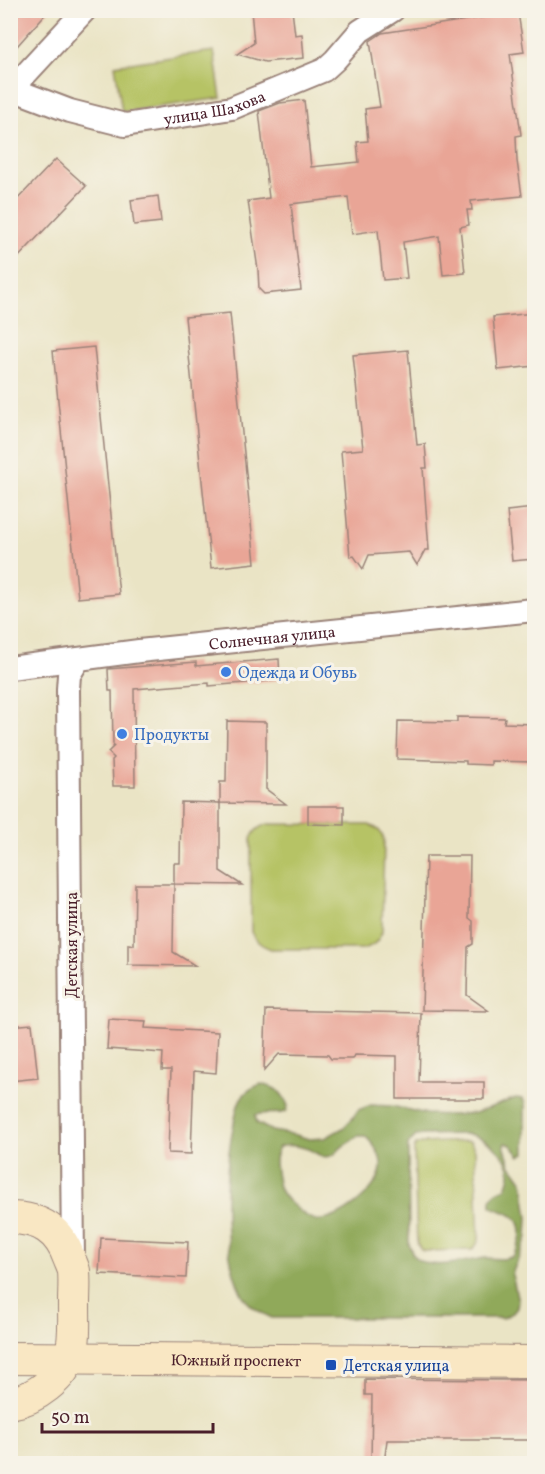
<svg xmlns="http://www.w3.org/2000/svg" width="545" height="1474" viewBox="0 0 545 1474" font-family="Vollkorn,serif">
<rect width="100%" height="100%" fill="#f7f3e8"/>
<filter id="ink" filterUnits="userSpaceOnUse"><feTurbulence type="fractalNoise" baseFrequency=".0167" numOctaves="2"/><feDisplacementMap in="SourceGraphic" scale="12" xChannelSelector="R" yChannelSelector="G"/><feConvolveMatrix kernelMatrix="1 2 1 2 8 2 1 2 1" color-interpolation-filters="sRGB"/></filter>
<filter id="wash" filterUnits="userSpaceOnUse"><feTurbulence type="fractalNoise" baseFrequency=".008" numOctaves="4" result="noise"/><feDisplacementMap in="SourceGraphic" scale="24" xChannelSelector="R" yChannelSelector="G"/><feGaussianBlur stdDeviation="1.35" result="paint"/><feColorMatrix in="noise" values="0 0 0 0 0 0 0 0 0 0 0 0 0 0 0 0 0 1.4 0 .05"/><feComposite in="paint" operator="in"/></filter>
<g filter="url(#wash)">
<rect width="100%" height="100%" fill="#eae4c5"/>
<g fill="#b6c365" stroke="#807148" stroke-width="1.5">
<polygon points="214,51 221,98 122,112 115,65"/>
<path d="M268 824 369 825C378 828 381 831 384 840L382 932C378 942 373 946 363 949H271C261 945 256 942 251 932V839C255 830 258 827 268 824Z"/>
<polygon points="468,1141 471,1142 475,1150 479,1240 475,1247 471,1250 424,1251 421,1250 417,1244 414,1148 416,1145 422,1143"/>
</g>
<path fill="#90a95a" stroke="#6d6442" stroke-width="1.5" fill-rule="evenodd" d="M261 1084C277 1088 282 1091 288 1106L286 1112C273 1116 267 1111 255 1115L257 1123 272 1131 296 1135 309 1139 325 1138 343 1128 352 1119 358 1110 371 1105 392 1106 427 1114 452 1115 475 1113 516 1098 523 1099 525 1104V1153L520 1156 511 1145 505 1143 504 1145 510 1164 523 1182 528 1218 527 1237 512 1274 518 1301 517 1308 513 1313 503 1318H272C259 1312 247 1305 241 1292 220 1249 224 1169 234 1123 236 1115 237 1103 242 1097 247 1090 254 1087 261 1084ZM468 1134C485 1137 508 1154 510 1173 510 1178 508 1183 506 1188 498 1191 489 1195 491 1206 497 1210 506 1212 513 1216 527 1226 520 1244 514 1256 503 1261 497 1258 486 1258 466 1260 425 1274 412 1253 411 1250 410 1247 409 1244L408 1144 416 1136 423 1135ZM358 1136H365C374 1145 382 1155 381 1168 379 1190 338 1223 316 1220 307 1218 300 1212 293 1205 285 1199 280 1193 278 1183 276 1170 272 1159 279 1147 287 1144 300 1146 308 1149 316 1152 321 1159 331 1156 336 1155 338 1150 342 1147 347 1143 353 1140 358 1136Z"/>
<g id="blocks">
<g fill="#e9a596">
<polygon points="10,10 49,10 10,54"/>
<polygon points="251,10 292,10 295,35 302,34 304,58 265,62 237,54 254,43"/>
<polygon points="518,12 524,52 510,54 521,135 516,136 517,161 522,196 471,201 472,210 467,210 469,225 460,227 465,273 443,275 439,236 403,242 407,278 383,280 378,230 352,234 348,197 291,204 301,290 264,294 259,289 258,270 248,201 269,198 259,111 280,103 304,100 311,167 359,162 357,142 368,141 365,109 380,107 370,41 382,33"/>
<polygon points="56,159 86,186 10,266 10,207"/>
<polygon points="158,196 161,222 134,225 131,200"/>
<polygon points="230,313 255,563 211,568 185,317"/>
<polygon points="534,313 534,366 498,370 493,317"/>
<polygon points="94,347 119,594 78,598 53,351"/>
<polygon points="408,350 417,445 425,444 427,468 423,468 429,550 425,550 417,565 409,552 369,555 363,569 354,556 350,557 341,451 363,449 353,355"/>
<polygon points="534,508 534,559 512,561 507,511"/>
<polygon points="279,659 280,680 209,686 209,683 134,689 135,786 113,786 112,760 114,758 108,752 114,746 113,744 112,691 109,691 108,669 196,662 196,666"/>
<polygon points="457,717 505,718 504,723 534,724 534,762 491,761 491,765 466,764 466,761 397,759 398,721 457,722"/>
<polygon points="227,721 266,722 266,789 286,804 220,803 220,782 226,782"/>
<polygon points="181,802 220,803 220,871 242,885 174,884 174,863 180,863"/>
<polygon points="308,806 344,806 344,825 308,824"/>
<polygon points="426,856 470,856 469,918 473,921 473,944 468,947 467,995 489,1011 422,1010"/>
<polygon points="135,884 174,884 173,952 196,966 128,965 128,944 134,945"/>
<polygon points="266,1010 421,1013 419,1082 484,1082 484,1099 397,1099 397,1056 355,1055 353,1059 331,1059 328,1055 279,1054 264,1071"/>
<polygon points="109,1019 146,1021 145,1028 218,1032 216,1073 194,1071 191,1154 168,1153 171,1070 162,1070 163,1053 107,1049"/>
<polygon points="32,1024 38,1078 10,1081 10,1026"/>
<polygon points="101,1238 188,1242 186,1278 99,1274"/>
<polygon points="365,1379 534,1380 534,1440 387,1440 384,1464 371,1464 372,1395 365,1395"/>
</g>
</g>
</g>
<g filter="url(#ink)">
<use href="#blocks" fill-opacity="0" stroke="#9a8278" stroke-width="1.5"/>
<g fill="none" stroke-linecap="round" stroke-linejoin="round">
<g stroke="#9a8278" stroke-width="26">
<g id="minor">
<path id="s1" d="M12 89 70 111 125 125 232 108 324 70 335 60 360 31 393 10"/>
<polyline points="10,91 85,10"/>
<path id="s2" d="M10 668 139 651 534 610"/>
<polyline points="73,1261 68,689 69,675 78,660"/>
</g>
</g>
<g stroke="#9a8278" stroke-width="34">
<g id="secondary">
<path d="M10 1218C40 1218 59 1230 69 1258 71 1263 73 1267 74 1271 75 1282 74 1293 74 1304 74 1339 78 1362 47 1386 37 1394 24 1401 10 1403"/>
<path id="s3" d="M10 1358 534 1362"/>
</g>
</g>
<use href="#minor" stroke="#fff" stroke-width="22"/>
<use href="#secondary" stroke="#f9e7c3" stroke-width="32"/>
</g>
</g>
<g fill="#3f7fe0" stroke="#f7f3e8" stroke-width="2">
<circle cx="226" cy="672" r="6"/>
<circle cx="122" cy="734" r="6"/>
</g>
<rect fill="#1a4fb4" stroke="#f7f3e8" stroke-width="2" x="325" y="1359" width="12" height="12" rx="3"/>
<g text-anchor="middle" stroke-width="6" stroke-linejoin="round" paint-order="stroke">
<g font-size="16" fill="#4a1f2b" stroke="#f7f3e8">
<text dy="6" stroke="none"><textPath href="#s1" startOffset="210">улица Шахова</textPath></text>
<text dy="6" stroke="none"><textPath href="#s2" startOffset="264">Солнечная улица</textPath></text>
<text transform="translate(71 945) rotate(-90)" y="6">Детская улица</text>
<text dy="6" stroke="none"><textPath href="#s3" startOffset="226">Южный проспект</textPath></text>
</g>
<g font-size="16" fill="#366cbe" stroke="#f7f3e8" text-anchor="start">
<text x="238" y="678">Одежда и Обувь</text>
<text x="134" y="740">Продукты</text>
</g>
<g font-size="16" fill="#164399" stroke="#f7f3e8" text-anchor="start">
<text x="343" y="1371">Детская улица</text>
</g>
</g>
<rect width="545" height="1474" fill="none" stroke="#f7f3e8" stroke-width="36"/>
<path d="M42 1423v9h171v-9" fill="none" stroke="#4a1f2b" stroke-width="3"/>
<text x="51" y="1423" font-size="18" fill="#4a1f2b" stroke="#f7f3e8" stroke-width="4.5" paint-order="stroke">50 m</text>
</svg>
